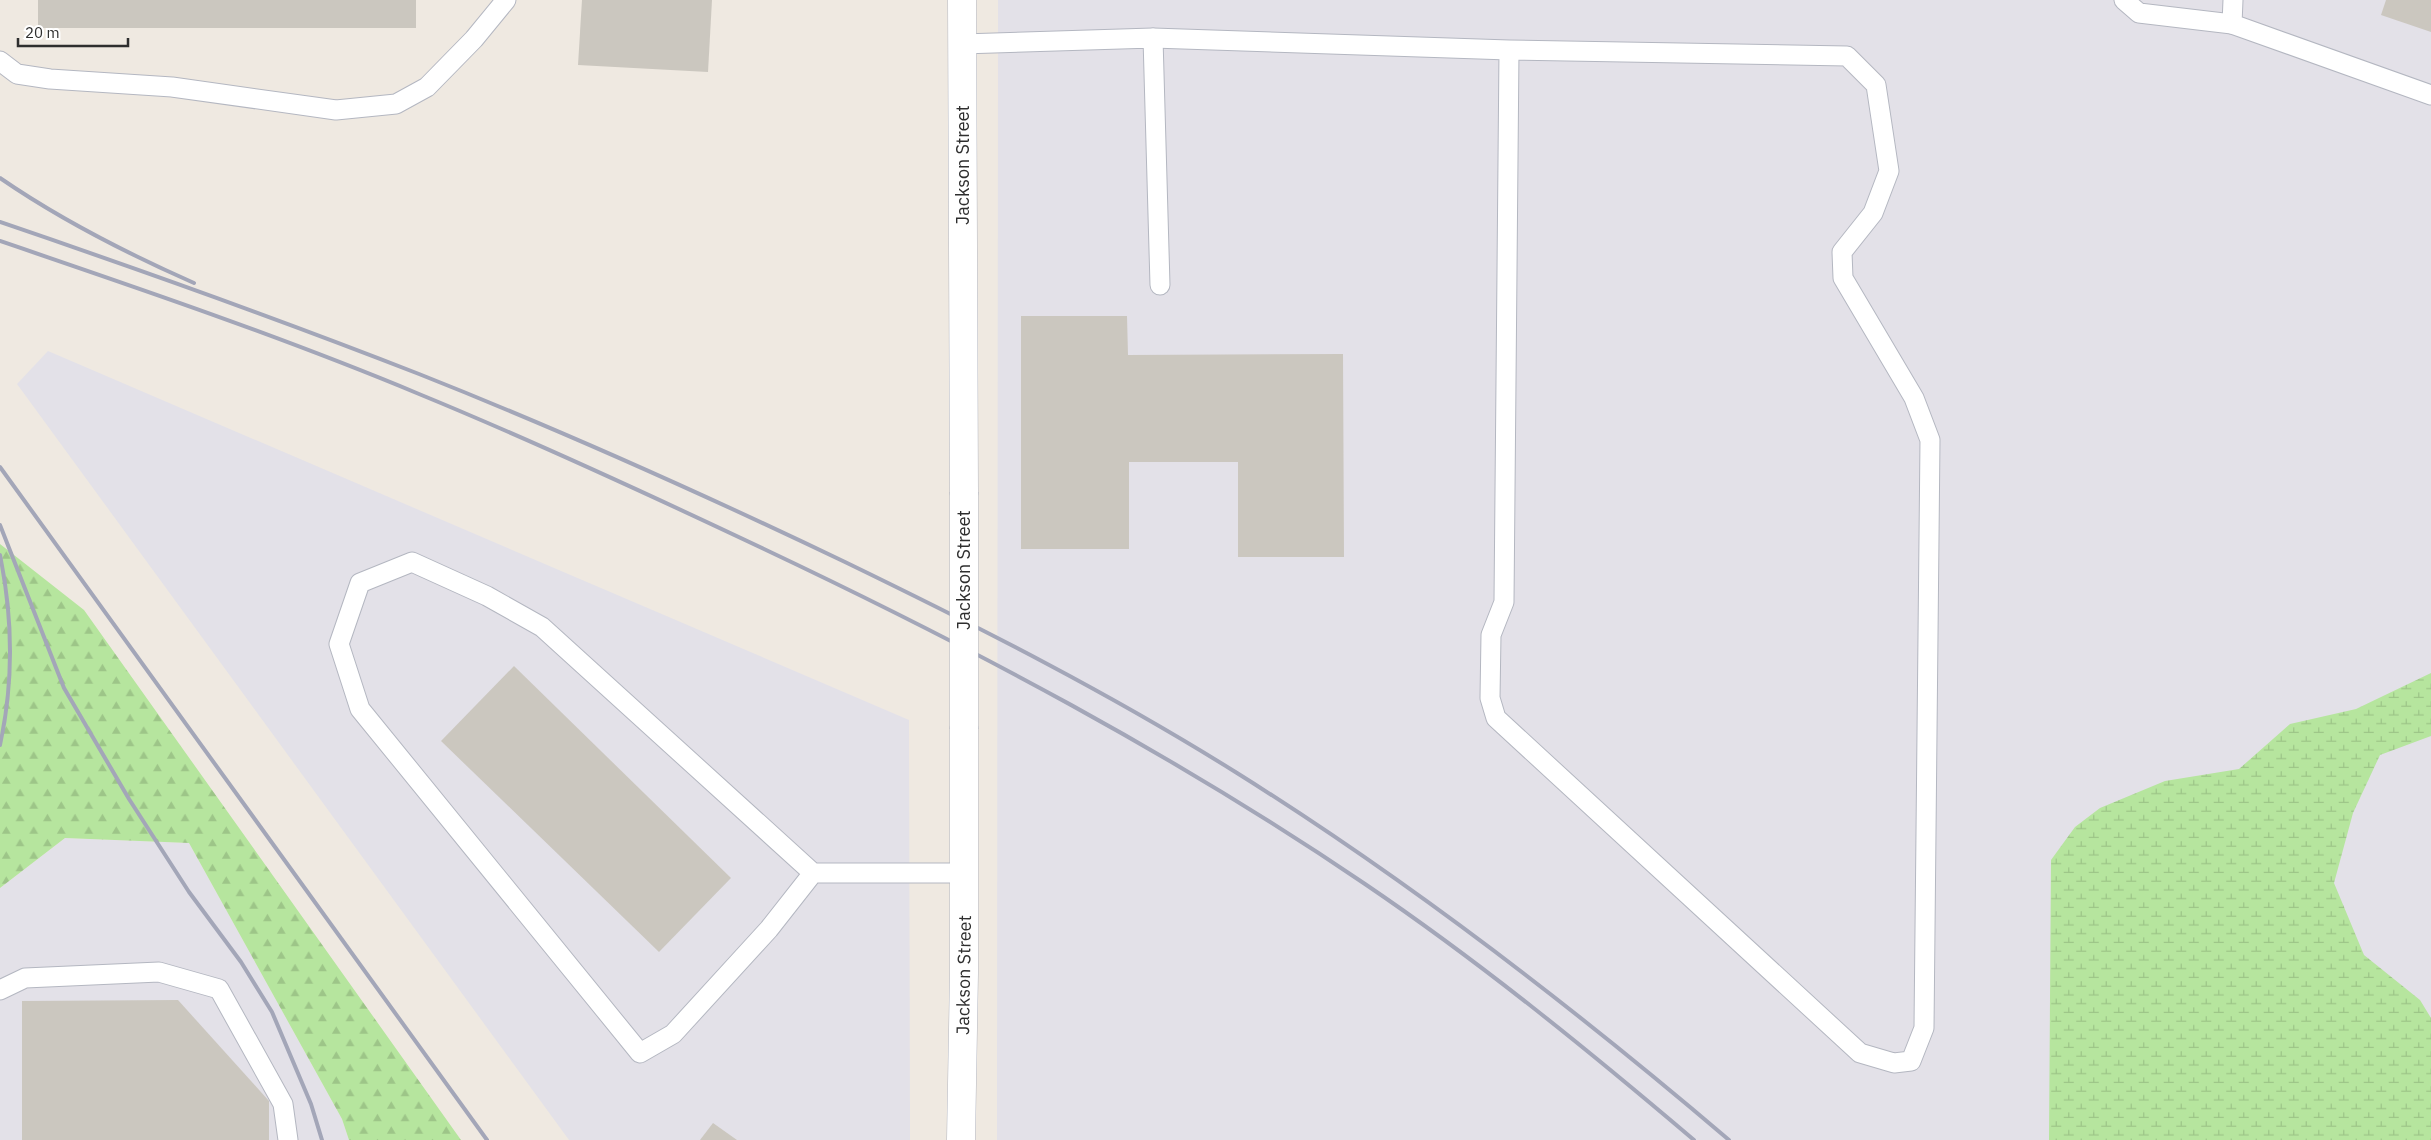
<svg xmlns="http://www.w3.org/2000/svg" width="2431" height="1140" viewBox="0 0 2431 1140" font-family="'IBM Plex Sans',sans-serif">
<defs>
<pattern id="forest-firs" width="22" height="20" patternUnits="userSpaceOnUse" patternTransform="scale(1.25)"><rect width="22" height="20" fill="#b6e59e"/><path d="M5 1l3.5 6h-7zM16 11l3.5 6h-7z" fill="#9dc588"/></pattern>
<pattern id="wetland-marsh" width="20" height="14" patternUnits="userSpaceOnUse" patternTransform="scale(1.25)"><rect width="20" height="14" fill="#b6e59e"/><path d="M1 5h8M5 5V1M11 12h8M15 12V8" fill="none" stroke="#9dc588"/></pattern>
</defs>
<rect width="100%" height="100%" fill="#efe9e1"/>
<g fill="#e3e1e8">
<polygon points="998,0 2431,0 2431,1140 997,1140"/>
<polygon points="48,351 909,720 910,1140 569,1140 17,384"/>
<polygon points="65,838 189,843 342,1119 349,1140 0,1140 0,888"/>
</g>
<polygon fill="url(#forest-firs)" points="0,544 84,610 461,1140 349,1140 342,1119 189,843 65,838 0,888"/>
<polygon fill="url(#wetland-marsh)" points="2431,673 2431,736 2380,755 2353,813 2334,883 2364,955 2420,1000 2431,1018 2431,1140 2049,1140 2051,860 2075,827 2100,808 2165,781 2239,769 2290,724 2356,709"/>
<g fill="#cbc7bf">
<rect x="38" y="0" width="378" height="28"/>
<polygon points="582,0 712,0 708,72 578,65"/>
<polygon points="2386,0 2431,0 2431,32 2381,15"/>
<polygon points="1021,316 1127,316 1128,355 1343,354 1344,557 1238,557 1238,462 1129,462 1129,549 1021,549"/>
<polygon points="514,666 731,878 659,952 441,741"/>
<polygon points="178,1000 269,1101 269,1140 22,1140 22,1001"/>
<polygon points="713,1123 737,1140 700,1140"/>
</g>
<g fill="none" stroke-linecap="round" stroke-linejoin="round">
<g stroke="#b4b7c1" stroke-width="21">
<g id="service">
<polyline points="2124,0 2139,13 2232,24"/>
<polyline points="2233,0 2232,24 2431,95"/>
<polyline points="1153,38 1509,50 1847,56 1876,85 1889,171 1873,213 1842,252 1843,278 1914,398 1930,440 1924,1028 1911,1061 1894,1063 1860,1053 1496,718 1490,698 1491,635 1504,602 1509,50"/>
<polyline points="962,44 1153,38 1160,285"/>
<polyline points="0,61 17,74 50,79 172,87 336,110 396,104 427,87 474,39 506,0"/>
<polyline points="813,873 542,627 487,596 412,562 360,583 339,644 360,709 640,1053 673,1034 769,929 813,873 964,873"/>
<polyline points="0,990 25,978 159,972 219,989 283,1104 288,1140"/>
</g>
</g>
<g stroke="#b4b7c1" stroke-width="29">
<g id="tertiary">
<polyline points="962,0 964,492"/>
<polyline points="961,1140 964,973 964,729"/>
</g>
</g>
<use href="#service" stroke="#fff" stroke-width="19"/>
<use href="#tertiary" stroke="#fff" stroke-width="28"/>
<g stroke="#a3a6b8" stroke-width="4">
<path d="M0 178C61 220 126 253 194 283"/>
<path d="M0 222C141 270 281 320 419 374 563 431 705 495 845 562 979 627 1111 694 1237 773 1411 882 1573 1007 1729 1140"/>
<path d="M0 241C141 289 282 337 419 394 536 442 650 495 764 549 971 647 1175 755 1365 884 1480 962 1588 1050 1694 1140"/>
<polyline points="0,467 487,1140"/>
<polyline points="0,525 64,688 129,799 189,892 241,962 272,1012 311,1104 322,1140"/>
<path d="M0 555C13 619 14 681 0 745"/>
</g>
<g stroke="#b4b7c1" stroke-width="29" stroke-linecap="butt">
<polyline id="tertiary-bridge" points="964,492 964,729"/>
</g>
<use href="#tertiary-bridge" stroke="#fff" stroke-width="28"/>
</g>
<g text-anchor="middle" stroke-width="5" stroke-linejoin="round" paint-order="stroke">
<g font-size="18" fill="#2e2e2e" stroke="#fff">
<text transform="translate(963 165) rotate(-90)" y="6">Jackson Street</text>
<text transform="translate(964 570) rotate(-90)" y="6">Jackson Street</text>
<text transform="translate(964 975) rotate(-89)" y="6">Jackson Street</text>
</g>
</g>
<path d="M18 38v8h110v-8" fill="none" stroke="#2e2e2e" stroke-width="2.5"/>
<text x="25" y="38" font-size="15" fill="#2e2e2e" stroke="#ffffff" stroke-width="4" paint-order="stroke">20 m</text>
</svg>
